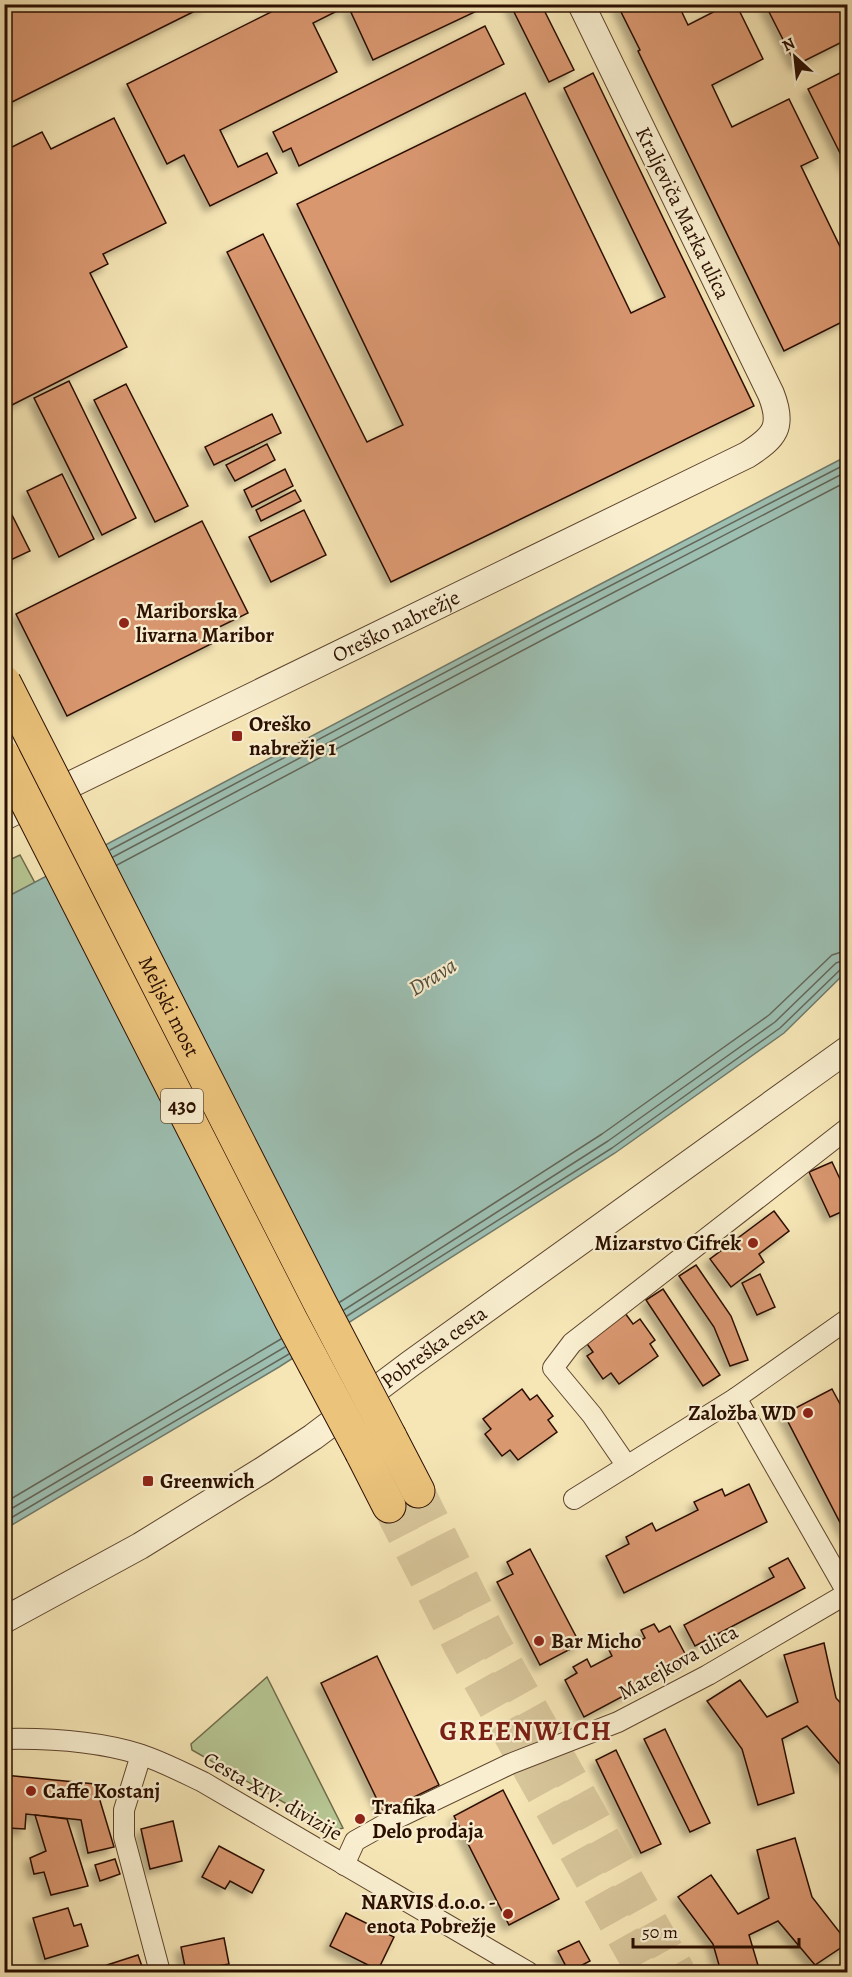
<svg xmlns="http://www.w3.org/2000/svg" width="852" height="1977" viewBox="0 0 852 1977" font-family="Alegreya,serif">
<defs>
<filter id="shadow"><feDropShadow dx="-5.5" dy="5.5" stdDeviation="3" flood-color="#0004"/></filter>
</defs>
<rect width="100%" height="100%" fill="#f6e6b6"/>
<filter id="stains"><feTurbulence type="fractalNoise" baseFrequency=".00333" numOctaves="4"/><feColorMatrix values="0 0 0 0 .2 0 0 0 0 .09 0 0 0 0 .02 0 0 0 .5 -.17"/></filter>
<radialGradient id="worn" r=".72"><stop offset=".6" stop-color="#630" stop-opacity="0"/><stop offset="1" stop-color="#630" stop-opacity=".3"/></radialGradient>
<g fill="#b6c693" stroke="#706a4a" stroke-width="1.5">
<polygon points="20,855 35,883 5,898 5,862"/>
<polygon points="267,1677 343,1828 334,1831 192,1750 191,1744"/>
</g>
<polygon fill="#9dbfb2" stroke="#6f796b" stroke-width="1.5" points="847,456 847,971 784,1033 615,1153 279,1367 5,1529 5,898 539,616"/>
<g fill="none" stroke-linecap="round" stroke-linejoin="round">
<g stroke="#646759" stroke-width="1.5">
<polyline points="110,850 542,621 848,463"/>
<polyline points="113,857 545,628 848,471"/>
<polyline points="117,865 550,636 848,481"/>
<polyline points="340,1302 602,1134 769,1015 832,955 848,950"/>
<polyline points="344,1310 608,1141 775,1022 836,963 848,959"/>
<polyline points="347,1316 612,1148 780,1028 841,969 848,967"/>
<polyline points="4,1503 281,1339"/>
<polyline points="4,1513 285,1347"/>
<polyline points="4,1522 289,1354"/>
</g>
</g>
<g fill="#d9976f" stroke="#2b0f00" stroke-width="1.5" filter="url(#shadow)">
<polygon points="4,4 209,4 4,106"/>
<polygon points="287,4 351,4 313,23 337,72 220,130 238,167 267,153 277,173 210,206 184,155 167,164 127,84"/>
<polygon points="356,4 476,4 479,10 373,60 349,8"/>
<polygon points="510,4 541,4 574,70 549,82"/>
<polygon points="617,4 678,4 688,25 729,4 736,4 763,59 712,85 732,127 789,99 818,158 801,166 848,263 848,319 784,351 638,51 640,50"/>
<polygon points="765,4 848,4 848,42 846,40 796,65"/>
<polygon points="485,26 504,64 299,166 291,148 283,152 273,132"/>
<polygon points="848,69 848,169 808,89"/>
<polygon points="593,73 754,406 391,582 227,252 263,234 367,442 403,425 297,204 525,93 631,313 665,297 564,88"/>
<polygon points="114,118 166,223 103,254 108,264 90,273 127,347 4,409 4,151 42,132 51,149"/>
<polygon points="69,381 136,518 102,535 34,398"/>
<polygon points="126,384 188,506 155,522 94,400"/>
<polygon points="272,414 281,433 214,465 205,447"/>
<polygon points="267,444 275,460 235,481 226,465"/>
<polygon points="285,469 293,486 252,507 244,490"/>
<polygon points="62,474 94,539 59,557 27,491"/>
<polygon points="295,490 301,501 261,521 256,510"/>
<polygon points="4,499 30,551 4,563"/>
<polygon points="304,510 326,555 271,582 249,537"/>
<polygon points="202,521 248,613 211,631 217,641 67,716 16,614"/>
<polygon points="832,1162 848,1196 848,1209 830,1217 809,1172"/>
<polygon points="774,1211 789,1231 759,1254 764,1262 731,1287 710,1259"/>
<polygon points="696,1265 731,1316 748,1360 730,1366 714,1327 679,1276"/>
<polygon points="760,1274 775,1307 757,1315 742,1283"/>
<polygon points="663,1289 720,1375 703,1386 646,1300"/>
<polygon points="625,1313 633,1324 640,1319 655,1340 650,1344 658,1356 619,1384 611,1373 603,1379 587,1356 593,1352 585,1341"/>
<polygon points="522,1389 530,1400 537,1395 553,1416 548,1420 557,1432 518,1460 510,1450 502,1456 485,1434 491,1429 483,1419"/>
<polygon points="832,1389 848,1419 848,1538 784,1414"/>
<polygon points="749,1484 767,1522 624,1593 606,1556 629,1544 626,1537 652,1523 656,1531 698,1510 694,1502 722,1489 725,1496"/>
<polygon points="530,1549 580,1644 540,1665 497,1582 513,1574 507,1562"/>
<polygon points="788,1558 805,1588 695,1646 684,1625 774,1577 769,1568"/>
<polygon points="654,1624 659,1632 670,1626 689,1661 584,1717 565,1680 577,1673 573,1667 587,1659 591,1667 612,1656 609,1650 621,1643 624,1649 645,1638 641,1630"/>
<polygon points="824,1643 836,1698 848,1711 848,1767 844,1769 807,1726 782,1739 794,1793 758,1805 742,1749 707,1701 740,1680 767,1717 798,1702 784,1655"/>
<polygon points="377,1656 439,1785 383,1812 321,1683"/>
<polygon points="665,1729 710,1823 690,1832 644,1739"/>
<polygon points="616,1750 661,1844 641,1853 596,1760"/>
<polygon points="4,1775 95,1784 114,1847 88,1853 81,1820 26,1814 25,1829 9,1828 9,1814 4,1813"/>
<polygon points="503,1790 559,1899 509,1925 454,1816"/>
<polygon points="35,1815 67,1819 88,1886 51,1895 44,1872 34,1874 30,1858 46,1851"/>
<polygon points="173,1821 182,1861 150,1869 141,1829"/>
<polygon points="795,1838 812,1897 848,1943 815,1965 778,1921 749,1935 760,1972 721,1972 713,1944 678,1897 711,1875 738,1914 769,1898 757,1850"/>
<polygon points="219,1846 264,1870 252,1893 230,1881 225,1889 202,1877"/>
<polygon points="115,1859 120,1874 100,1881 95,1865"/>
<polygon points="68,1908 74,1926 81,1924 88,1946 45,1959 33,1918"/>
<polygon points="346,1913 394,1937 378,1970 330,1946"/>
<polygon points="224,1938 229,1964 186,1972 181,1947"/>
<polygon points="579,1941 590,1961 569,1972 558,1951"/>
<polygon points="138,1955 144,1972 110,1972 107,1965"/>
</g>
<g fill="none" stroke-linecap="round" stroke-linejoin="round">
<g stroke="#d8c69b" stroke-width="33" stroke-dasharray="33 16" stroke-linecap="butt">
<polyline points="418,1491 490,1635 679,1972"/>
<polyline points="389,1506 461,1648 643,1972"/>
</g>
<g stroke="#5e452e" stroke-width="22">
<g id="minor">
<polyline points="736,1398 848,1594"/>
<polyline points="627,1466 592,1415 553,1368 572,1343 848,1128"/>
<polyline points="574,1499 736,1398 848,1319"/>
<path d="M4 1739C49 1738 96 1741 139 1754 161 1761 182 1772 203 1782L528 1972"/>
<polyline points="141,1755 124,1810 124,1837 160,1972"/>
<polyline points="344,1865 355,1841 389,1822 510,1764 618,1722 708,1675 848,1593"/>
</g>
</g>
<g stroke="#5e452e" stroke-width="28">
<g id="tertiary">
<path id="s1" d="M4 817 747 455C775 437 784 427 771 394L581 4"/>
<path id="s2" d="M4 1620 140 1546 263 1470 313 1437 410 1364 848 1049"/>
</g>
</g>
<g stroke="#2b0f00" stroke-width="35">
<g id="trunk">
<polyline points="390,1437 418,1491"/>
<polyline points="362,1453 389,1506"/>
</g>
</g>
<use href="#minor" stroke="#f9efd0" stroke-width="20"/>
<use href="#tertiary" stroke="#f9efd0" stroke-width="26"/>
<use href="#trunk" stroke="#ebc37b" stroke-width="33"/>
<g stroke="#2b0f00" stroke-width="35" stroke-linecap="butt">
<g id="trunk-bridge">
<path id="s3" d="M4 682 321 1305 390 1437"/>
<polyline points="4,757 291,1320 362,1453"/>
</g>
</g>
<use href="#trunk-bridge" stroke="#ebc37b" stroke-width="33"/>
</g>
<g fill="#8f2418" stroke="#f9efd0" stroke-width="2">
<circle cx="124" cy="623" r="6"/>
<rect x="231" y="730" width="12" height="12" rx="3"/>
<circle cx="753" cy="1243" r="6"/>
<circle cx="808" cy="1413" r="6"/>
<rect x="142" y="1475" width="12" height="12" rx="3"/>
<circle cx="539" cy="1641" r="6"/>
<circle cx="31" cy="1791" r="6"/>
<circle cx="360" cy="1819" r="6"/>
<circle cx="508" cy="1914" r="6"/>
</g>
<g text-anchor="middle" stroke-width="4.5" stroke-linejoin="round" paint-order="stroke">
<rect fill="#f9efd0" stroke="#69523e" stroke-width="1.5" x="161" y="1089" width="42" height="34" rx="4.5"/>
<g font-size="20" font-weight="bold" fill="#2b0f00">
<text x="182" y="1113">430</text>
</g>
<g font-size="21" fill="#2b0f00" stroke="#f9efd0">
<text transform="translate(683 213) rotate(64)" y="7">Kraljeviča Marka ulica</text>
<text dy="7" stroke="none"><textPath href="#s1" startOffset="436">Oreško nabrežje</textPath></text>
<text dy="7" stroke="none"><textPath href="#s3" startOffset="364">Meljski most</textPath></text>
<text dy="7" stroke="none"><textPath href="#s2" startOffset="510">Pobreška cesta</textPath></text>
<text transform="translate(678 1662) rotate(-29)" y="7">Matejkova ulica</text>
<text transform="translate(273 1796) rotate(30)" y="7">Cesta XIV. divizije</text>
</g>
<g font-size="21" font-weight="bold" fill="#2b0f00" stroke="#f9efd0" text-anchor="start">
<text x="136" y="618">Mariborska<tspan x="136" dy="24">livarna Maribor</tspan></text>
<text x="249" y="731">Oreško<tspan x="249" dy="24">nabrežje 1</tspan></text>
<text x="741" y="1250" text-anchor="end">Mizarstvo Cifrek</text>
<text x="796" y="1420" text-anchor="end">Založba WD</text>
<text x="160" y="1488">Greenwich</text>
<text x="551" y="1648">Bar Micho</text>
<text x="43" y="1798">Caffe Kostanj</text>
<text x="372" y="1814">Trafika<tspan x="372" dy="24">Delo prodaja</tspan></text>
<text x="496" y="1909" text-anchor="end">NARVIS d.o.o. -<tspan x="496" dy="24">enota Pobrežje</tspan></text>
</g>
<g font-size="22" font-style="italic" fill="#534d3e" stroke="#f9efd0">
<text transform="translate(432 976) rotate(-32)" y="8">Drava</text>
</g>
<g font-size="27" font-weight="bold" letter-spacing="1.5" fill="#7a1f14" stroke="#f9efd0">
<text x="526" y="1740">GREENWICH</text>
</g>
</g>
<rect width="852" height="1977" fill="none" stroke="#f6e6b6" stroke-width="24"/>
<rect x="6" y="6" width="840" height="1965" fill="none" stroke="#2b0f00" stroke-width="3"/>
<rect x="12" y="12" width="828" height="1953" fill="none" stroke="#2b0f00" stroke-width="1.5"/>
<g transform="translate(795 57) rotate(333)" stroke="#f9efd0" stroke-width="4.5" paint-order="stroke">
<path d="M0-4.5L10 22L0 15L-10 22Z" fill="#2b0f00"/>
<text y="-9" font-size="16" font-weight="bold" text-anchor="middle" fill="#2b0f00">N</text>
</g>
<path d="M633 1938v9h166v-9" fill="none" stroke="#2b0f00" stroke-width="3"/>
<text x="642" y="1938" font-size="18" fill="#2b0f00" stroke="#f9efd0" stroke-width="4.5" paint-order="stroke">50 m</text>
<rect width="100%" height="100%" filter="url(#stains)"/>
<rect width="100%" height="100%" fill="url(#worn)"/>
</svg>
